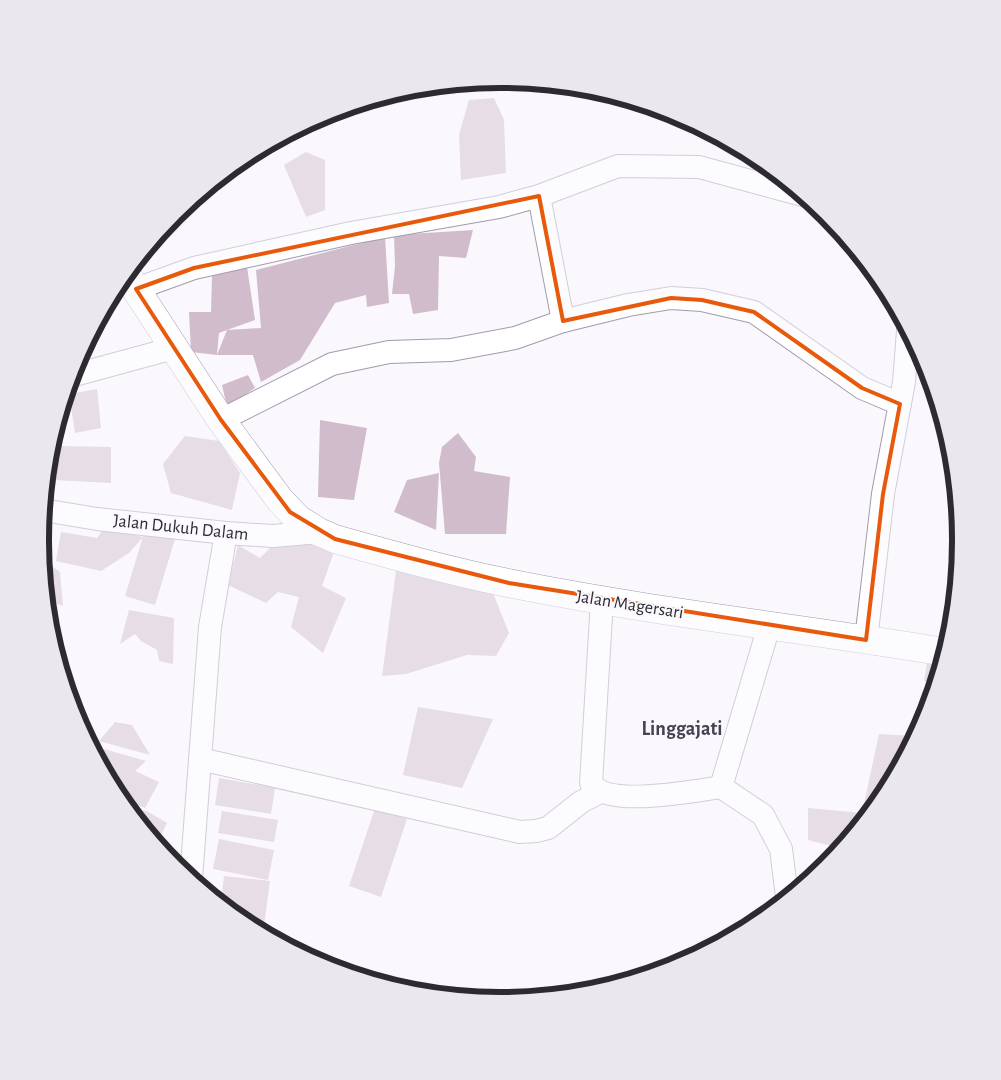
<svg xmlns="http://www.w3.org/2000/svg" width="1001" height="1080" viewBox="0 0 1001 1080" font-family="'Alegreya Sans',sans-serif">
<rect width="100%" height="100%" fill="#faf8fd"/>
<g fill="#d0bcca" fill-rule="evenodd">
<polygon points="494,98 504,120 506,173 461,180 459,135 469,100"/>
<polygon points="306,152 325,160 325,210 306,217 284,165"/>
<polygon points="473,230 466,258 439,256 438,310 413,314 409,294 392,294 395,266 394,235"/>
<path d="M385 237 389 303 367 307 366 295 335 303 300 360 261 382 253 355H217L191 352 189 312H211L212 276 247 267 255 320 227 330 261 328 256 270ZM227 330 217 355 219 333Z"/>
<polygon points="248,375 255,388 227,407 222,385"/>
<polygon points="97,389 101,428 75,433 69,394"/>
<polygon points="320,420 367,428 354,500 318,497"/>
<polygon points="458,433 476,457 474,471 510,477 506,534 445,534 439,463 442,447"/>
<polygon points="185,436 219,441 240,473 232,510 171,493 163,464"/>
<polygon points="57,446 111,447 111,483 54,480"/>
<polygon points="439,473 436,530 394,512 407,480"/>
<polygon points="104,528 143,537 129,553 101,571 56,561 61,532 97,538"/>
<polygon points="145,530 175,539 155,605 125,596"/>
<polygon points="318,542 334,552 322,586 346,598 323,653 291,627 299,597 278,592 266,603 228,585 238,545 260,558 270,548"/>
<polygon points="398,556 493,593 509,633 496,656 467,655 406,674 382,676"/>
<polygon points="42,559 60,572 63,606 46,600"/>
<polygon points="129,610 174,618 173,664 159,661 157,650 141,641 135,634 120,644"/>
<polygon points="928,657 943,660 936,682 924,681"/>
<polygon points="418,707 493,719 462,788 403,775"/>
<polygon points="927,709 926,716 922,724 921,723"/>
<polygon points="115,722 132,725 150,755 99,741"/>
<polygon points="879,734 916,736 883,796 840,848 808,840 808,808 862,813"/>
<polygon points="104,749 146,761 135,771 159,782 145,808 120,798 117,796 97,757"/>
<polygon points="219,778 275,788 271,814 215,805"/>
<polygon points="127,807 147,811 167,823 157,844"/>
<polygon points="375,808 407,819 381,897 349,886"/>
<polygon points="222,811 278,820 274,842 218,833"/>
<polygon points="219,839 274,850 268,880 213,869"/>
<polygon points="224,876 270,881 263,933 244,923 221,903"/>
</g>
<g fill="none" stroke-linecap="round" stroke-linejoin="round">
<g stroke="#a29aae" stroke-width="24">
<g id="minor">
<polyline points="539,196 563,321"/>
<polyline points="136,289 194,268 351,233 499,207 539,196 618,166 699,167 802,195"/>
<polyline points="71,376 174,348"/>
<polyline points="221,420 332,364 389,352 451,350 515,338 563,321 628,305 671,298 702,300 754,312 862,388 900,404"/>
<polyline points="43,510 97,519 226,533 273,536 319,532"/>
<path d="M602 600 591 783C606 808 695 791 721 787"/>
<polyline points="769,626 721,787 763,815 781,849 787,897"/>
<polyline points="866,640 883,494 904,382 908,331"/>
<polyline points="200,759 520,832 536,831 548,828 581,802 600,792"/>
<polyline points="191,879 210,627 226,533"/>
</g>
</g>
<g stroke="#a29aae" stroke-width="29">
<path id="tertiary" d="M126 274 221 420 280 500 298 519 319 532 335 539C392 555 449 571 508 583 652 612 800 628 945 652"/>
</g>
<use href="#minor" stroke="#fff" stroke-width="22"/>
<use href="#tertiary" stroke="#fff" stroke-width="28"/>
</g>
<path d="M0 0H1001V1080H0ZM539 196 563 321 671 298 702 300 754 312 862 388 900 404 883 494 866 640 509 583 335 539 290 512 221 420 136 289 194 268Z" fill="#faf8fd" fill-opacity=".55" fill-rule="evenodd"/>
<path fill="none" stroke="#e8590c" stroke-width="4" stroke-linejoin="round" d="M539 196 563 321 671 298 702 300 754 312 862 388 900 404 883 494 866 640 509 583 335 539 290 512 221 420 136 289 194 268Z"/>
<g text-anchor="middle" stroke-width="4" stroke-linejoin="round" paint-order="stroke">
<g font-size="18" fill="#2e2a32" stroke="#faf8fd">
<text transform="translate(181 527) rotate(6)" y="6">Jalan Dukuh Dalam</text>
<text transform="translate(630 604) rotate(9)" y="6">Jalan Magersari</text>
</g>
<g font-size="20" font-weight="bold" fill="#484152" stroke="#faf8fd">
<text x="682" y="735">Linggajati</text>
</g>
</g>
<path d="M0 0H1001V1080H0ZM500 88H501A451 451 0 0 1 952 539V541A451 451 0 0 1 501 992H500A451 451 0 0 1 49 541V539A451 451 0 0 1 500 88Z" fill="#eae8ed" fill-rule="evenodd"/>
<path fill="none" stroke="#2e2a32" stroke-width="6" d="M500 88H501A451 451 0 0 1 952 539V541A451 451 0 0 1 501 992H500A451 451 0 0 1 49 541V539A451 451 0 0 1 500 88Z"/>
</svg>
